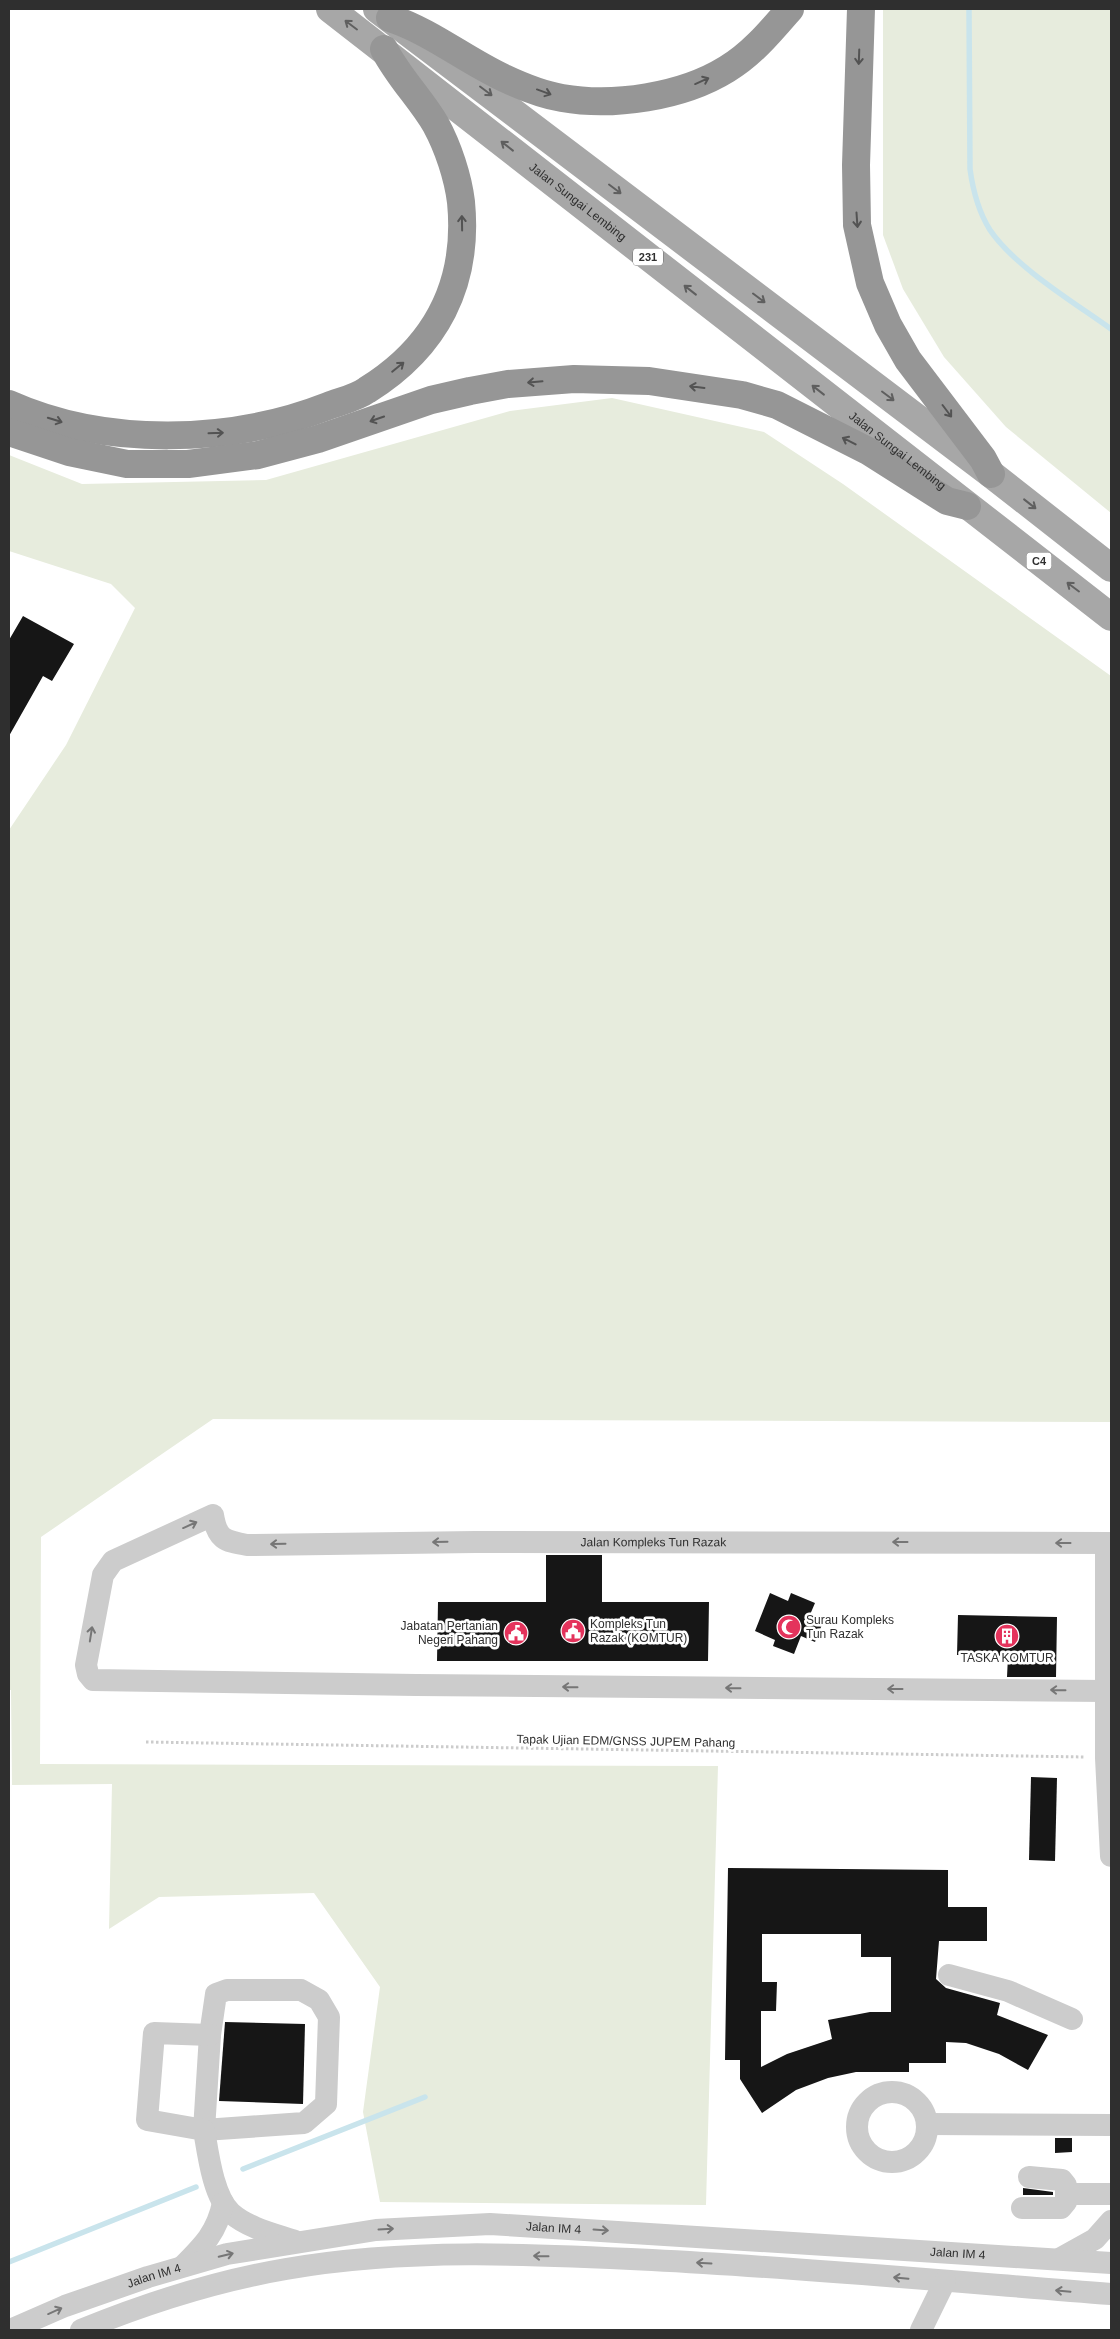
<svg xmlns="http://www.w3.org/2000/svg" width="1120" height="2339" viewBox="0 0 1120 2339" font-family="Arial,sans-serif">
<rect width="100%" height="100%" fill="#fff"/>
<g fill="#e7ecdd">
<polygon points="883,9 1111,9 1111,513 1006,427 944,357 903,289 883,235"/>
<polygon points="612,398 764,432 843,484 1111,676 1111,1422 213,1419 41,1537 40,1764 718,1766 706,2205 380,2202 363,2112 380,1987 314,1893 159,1897 109,1929 112,1784 12,1785 11,1690 9,1690 9,830 66,745 135,608 111,584 9,551 9,455 82,484 266,480 510,411"/>
</g>
<g fill="none" stroke-linecap="round" stroke-linejoin="round">
<g stroke="#c9e4ec" stroke-width="5.5">
<path d="M969 9 970 169C973 191 978 211 990 230 1015 267 1075 303 1111 329"/>
<polyline points="243,2169 425,2097"/>
<polyline points="9,2262 196,2187"/>
</g>
</g>
<g fill="#161616" fill-rule="evenodd">
<polygon points="23,616 74,644 52,681 43,676 9,736 9,640"/>
<polygon points="546,1555 602,1555 602,1602 709,1602 708,1661 437,1661 438,1602 546,1602"/>
<polygon points="770,1593 788,1601 791,1593 815,1603 809,1617 823,1622 815,1642 801,1636 794,1654 773,1646 775,1640 755,1631"/>
<polygon points="958,1615 1057,1617 1056,1677 1007,1677 1008,1656 957,1655"/>
<polygon points="1031,1777 1057,1778 1055,1861 1029,1860"/>
<path d="M728 1868 948 1870V1907H987V1941H939L936 1979 946 1988 1000 2003 997 2015 1048 2035 1028 2070 999 2054 966 2043 946 2042V2063H909V2072H856L828 2078 796 2090 762 2113 740 2079V2060H725ZM762 1934H861V1957H891V2012H870L828 2020 832 2039 787 2054 761 2067V2011H776L777 1982H762Z"/>
<polygon points="225,2022 305,2024 303,2104 219,2101"/>
<polygon points="1055,2138 1072,2138 1072,2152 1055,2153"/>
<polygon points="1023,2188 1053,2192 1053,2195 1023,2195"/>
</g>
<g fill="none" stroke-linecap="round" stroke-linejoin="round">
<polyline stroke="#ccc" stroke-width="3" stroke-dasharray="2.5 2.5" stroke-linecap="butt" points="146,1742 1085,1757"/>
<g stroke="#ccc" stroke-width="22">
<polyline points="1106,1543 1106,1758 1111,1856"/>
<path id="s1" d="M1106 1691 416 1685 93 1680 88 1674 86 1665 103 1575 113 1561 213 1515C217 1539 224 1541 247 1545L475 1542 1111 1543"/>
<polyline points="949,1975 1008,1991 1072,2019"/>
<polygon points="227,1990 301,1990 319,2000 329,2017 326,2104 304,2123 204,2130 210,2035 216,1994"/>
<path d="M210 2035 154 2033 147 2120 204 2130C208 2153 213 2196 231 2213 248 2228 274 2234 295 2241"/>
<circle cx="892" cy="2127" r="35"/>
<polyline points="927,2124 1111,2125"/>
<polyline points="1067,2194 1111,2194"/>
<polyline points="1022,2208 1061,2208 1066,2202 1066,2185 1062,2180 1029,2177"/>
<polyline points="1059,2259 1095,2239 1111,2221"/>
<path d="M183 2266C204 2245 217 2232 223 2203"/>
<path id="s2" d="M10 2330 65 2306 148 2277 227 2254 376 2230 490 2224 1111 2263"/>
<path d="M81 2330C147 2303 216 2281 286 2269 406 2248 531 2254 652 2260 805 2268 958 2282 1111 2294"/>
<polyline points="921,2330 945,2281"/>
</g>
<g stroke="#a7a7a7" stroke-width="28">
<path id="s3" d="M330 9 1111 617"/>
<polyline points="377,9 991,474 1111,568"/>
</g>
<g stroke="#969696" stroke-width="28">
<polyline points="861,9 856,165 857,225 870,283 888,325 908,360 983,459 991,474"/>
<path d="M390 18C432 32 465 60 504 78 521 86 544 95 562 98 613 107 682 97 727 69 752 54 771 31 790 9"/>
<path d="M9 404C105 447 231 444 328 406 341 401 356 398 367 390 436 347 469 284 461 202 458 177 448 147 436 125 421 99 399 78 384 49"/>
<polyline points="9,432 69,452 127,464 188,464 258,455 318,439 431,400 470,391 508,384 574,379 649,381 742,395 777,405 868,451 947,501 967,506"/>
</g>
</g>
<defs><path id="oneway-shaft" d="M-6 0H5M1.5-3L5.5 0L1.5 3" fill="none" stroke-width="1.6" stroke-linecap="round" stroke-linejoin="round" transform="scale(1.25)"/></defs>
<g stroke="#5f5f5f">
<use href="#oneway-shaft" transform="translate(351 25) rotate(-143)"/>
<use href="#oneway-shaft" transform="translate(486 91) rotate(37)"/>
<use href="#oneway-shaft" transform="translate(507 146) rotate(-142)"/>
<use href="#oneway-shaft" transform="translate(615 189) rotate(37)"/>
<use href="#oneway-shaft" transform="translate(690 290) rotate(-142)"/>
<use href="#oneway-shaft" transform="translate(759 298) rotate(37)"/>
<use href="#oneway-shaft" transform="translate(818 390) rotate(-142)"/>
<use href="#oneway-shaft" transform="translate(888 396) rotate(37)"/>
<use href="#oneway-shaft" transform="translate(1030 504) rotate(38)"/>
<use href="#oneway-shaft" transform="translate(1073 587) rotate(-143)"/>
</g>
<g stroke="#535353">
<use href="#oneway-shaft" transform="translate(859 57) rotate(92)"/>
<use href="#oneway-shaft" transform="translate(702 81) rotate(-24)"/>
<use href="#oneway-shaft" transform="translate(544 92) rotate(20)"/>
<use href="#oneway-shaft" transform="translate(857 220) rotate(86)"/>
<use href="#oneway-shaft" transform="translate(462 223) rotate(-91)"/>
<use href="#oneway-shaft" transform="translate(398 367) rotate(-39)"/>
<use href="#oneway-shaft" transform="translate(535 382) rotate(175)"/>
<use href="#oneway-shaft" transform="translate(697 387) rotate(-173)"/>
<use href="#oneway-shaft" transform="translate(947 411) rotate(53)"/>
<use href="#oneway-shaft" transform="translate(377 419) rotate(161)"/>
<use href="#oneway-shaft" transform="translate(55 420) rotate(17)"/>
<use href="#oneway-shaft" transform="translate(216 433) rotate(-2)"/>
<use href="#oneway-shaft" transform="translate(849 441) rotate(-153)"/>
</g>
<g stroke="#767676">
<use href="#oneway-shaft" transform="translate(190 1525) rotate(-24)"/>
<use href="#oneway-shaft" transform="translate(440 1542) rotate(179)"/>
<use href="#oneway-shaft" transform="translate(900 1542) rotate(-180)"/>
<use href="#oneway-shaft" transform="translate(1063 1543) rotate(-180)"/>
<use href="#oneway-shaft" transform="translate(278 1544) rotate(179)"/>
<use href="#oneway-shaft" transform="translate(91 1634) rotate(-81)"/>
<use href="#oneway-shaft" transform="translate(570 1687) rotate(-179)"/>
<use href="#oneway-shaft" transform="translate(733 1688) rotate(-179)"/>
<use href="#oneway-shaft" transform="translate(895 1689) rotate(180)"/>
<use href="#oneway-shaft" transform="translate(1058 1690) rotate(-179)"/>
<use href="#oneway-shaft" transform="translate(386 2229) rotate(-3)"/>
<use href="#oneway-shaft" transform="translate(601 2230) rotate(4)"/>
<use href="#oneway-shaft" transform="translate(226 2255) rotate(-13)"/>
<use href="#oneway-shaft" transform="translate(541 2256) rotate(-179)"/>
<use href="#oneway-shaft" transform="translate(704 2263) rotate(-177)"/>
<use href="#oneway-shaft" transform="translate(901 2278) rotate(-175)"/>
<use href="#oneway-shaft" transform="translate(1063 2291) rotate(-175)"/>
<use href="#oneway-shaft" transform="translate(55 2311) rotate(-24)"/>
</g>
<defs>
<g id="mosque-disc" transform="scale(1.25)"><circle r="9.5" fill="#e4335c" stroke="#fff"/><path d="M3.5-4.9A6 6 0 1 0 3.5 4.9A5 5 0 1 1 3.5-4.9Z" fill="#fff"/></g>
<g id="civic-disc" transform="scale(1.25)"><circle r="9.5" fill="#e4335c" stroke="#fff"/><path d="M-.6-6.5H3V-4.5H.6V-3L4-1V1h2V6H-6V1h2V-1L-.6-3ZM-1.2 2.5V6h2.4V2.5Z" fill="#fff"/></g>
<g id="building-disc" transform="scale(1.25)"><circle r="9.5" fill="#e4335c" stroke="#fff"/><path d="M-4-6H4V6H1V3H-1V6H-4ZM-2.5-4.3h1.7v1.8h-1.7ZM.8-4.3h1.7v1.8H.8ZM-2.5-1h1.7V.8h-1.7ZM.8-1h1.7V.8H.8Z" fill="#fff"/></g>
</defs>
<g fill-rule="evenodd">
<use href="#mosque-disc" x="789" y="1627"/>
<use href="#civic-disc" x="573" y="1631"/>
<use href="#civic-disc" x="516" y="1633"/>
<use href="#building-disc" x="1007" y="1636"/>
</g>
<g text-anchor="middle" stroke-width="5" stroke-linejoin="round" paint-order="stroke">
<g fill="#fff" stroke="#6d6d6d" stroke-width="1">
<rect x="633" y="248.5" width="30" height="17" rx="4"/>
<rect x="1026.5" y="552.5" width="25" height="17" rx="4"/>
</g>
<g font-size="11" font-weight="bold" fill="#2f2f2f">
<text x="648" y="261">231</text>
<text x="1039" y="565">C4</text>
</g>
<g font-size="12" fill="#2f2f2f" stroke="#fff">
<text dy="4" stroke="none"><textPath href="#s3" startOffset="314">Jalan Sungai Lembing</textPath></text>
<text dy="4" stroke="none"><textPath href="#s3" startOffset="719">Jalan Sungai Lembing</textPath></text>
<text dy="4" stroke="none"><textPath href="#s1" startOffset="1706">Jalan Kompleks Tun Razak</textPath></text>
<text transform="translate(626 1741) rotate(1)" y="4">Tapak Ujian EDM/GNSS JUPEM Pahang</text>
<text dy="4" stroke="none"><textPath href="#s2" startOffset="559">Jalan IM 4</textPath></text>
<text dy="4" stroke="none"><textPath href="#s2" startOffset="964">Jalan IM 4</textPath></text>
<text dy="4" stroke="none"><textPath href="#s2" startOffset="154">Jalan IM 4</textPath></text>
</g>
<g font-size="12" fill="#2f2f2f" stroke="#fff" text-anchor="start">
<text x="806" y="1624">Surau Kompleks<tspan x="806" dy="14">Tun Razak</tspan></text>
<text x="590" y="1628">Kompleks Tun<tspan x="590" dy="14">Razak (KOMTUR)</tspan></text>
<text x="498" y="1630" text-anchor="end">Jabatan Pertanian<tspan x="498" dy="14">Negeri Pahang</tspan></text>
<text x="1007" y="1662" text-anchor="middle">TASKA KOMTUR</text>
</g>
</g>
<rect width="1120" height="2339" fill="none" stroke="#2f2f2f" stroke-width="20"/>
</svg>
